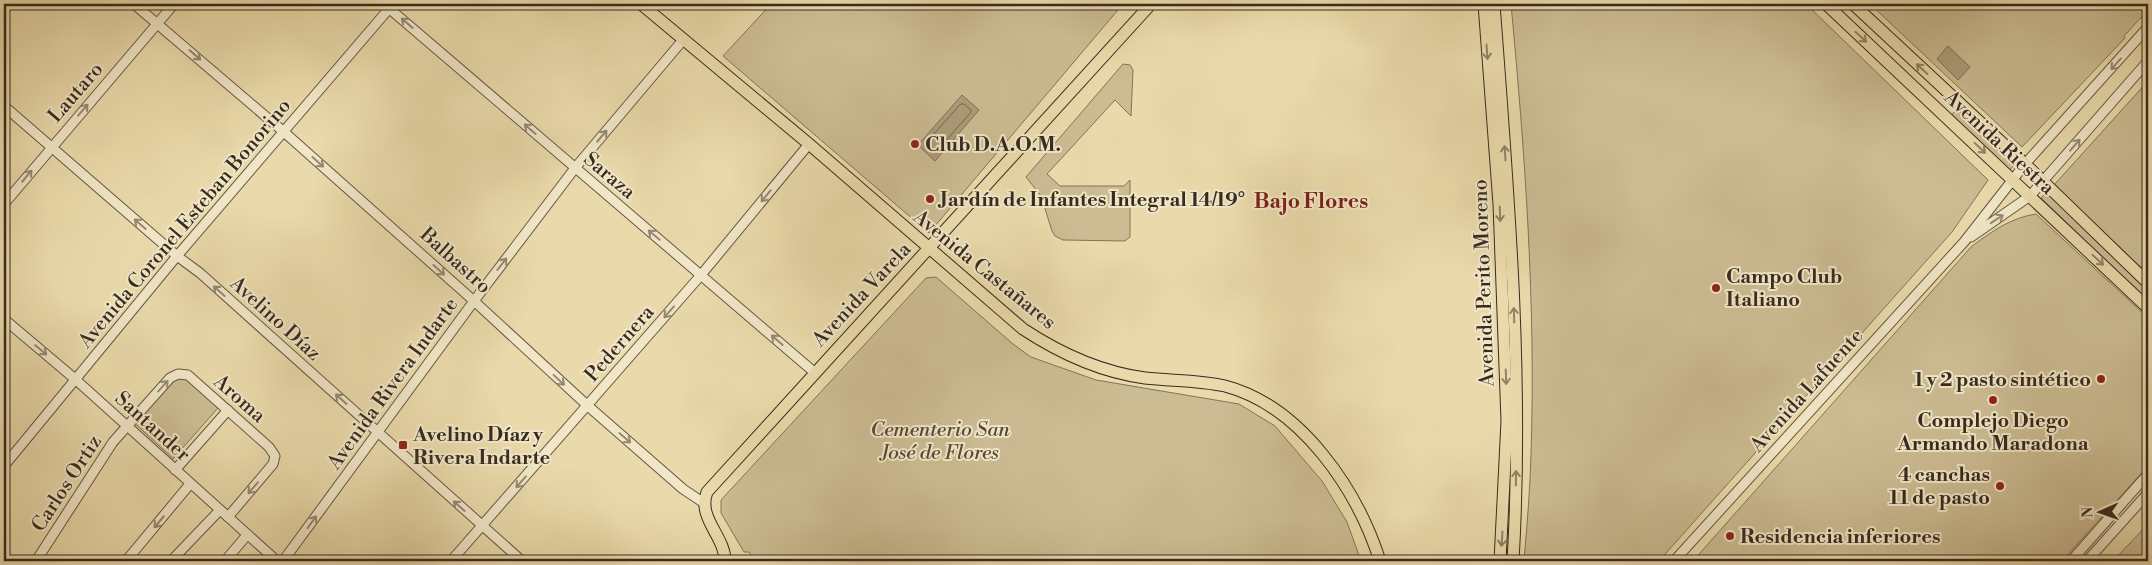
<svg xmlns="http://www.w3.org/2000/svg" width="2152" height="565" viewBox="0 0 2152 565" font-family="'Libre Bodoni',serif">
<rect width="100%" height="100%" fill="#eadaab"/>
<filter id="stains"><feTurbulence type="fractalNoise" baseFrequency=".004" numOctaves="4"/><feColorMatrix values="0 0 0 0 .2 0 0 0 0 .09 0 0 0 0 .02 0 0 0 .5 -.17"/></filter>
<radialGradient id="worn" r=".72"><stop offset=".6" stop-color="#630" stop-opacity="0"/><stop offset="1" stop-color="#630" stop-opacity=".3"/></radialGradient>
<g fill="#ccbc93" stroke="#827459">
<polygon points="771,4 1123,4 929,233 723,56"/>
<path d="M1511 4H1806L1988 180 1952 232 1659 561H1524C1527 526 1530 490 1531 455 1536 305 1525 154 1511 4Z"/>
<polygon points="1870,4 2148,4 2148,10 2124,36 2125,38 2022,147"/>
<polygon points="1123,64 1130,65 1133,70 1131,116 1115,100 1047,174 1060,186 1124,186 1130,180 1130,237 1125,241 1063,240 1055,236 1052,231 1041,196 1026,177"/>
<polygon points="2148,81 2148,274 2054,185"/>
<polygon points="1959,108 2016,163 2009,171 1951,115"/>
<polygon points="2047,192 2148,288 2148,301 2041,198"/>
<path d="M2036 214 2148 318V466L2062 561H1693L1971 247C1991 232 2010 218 2036 214Z"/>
<polygon points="936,277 1013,344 1031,357 1096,380 1239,404 1275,426 1322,481 1347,522 1361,561 754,561 749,552 744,552 721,513 721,500 926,278"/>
<polygon points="178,370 218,408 173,459 131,420"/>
<polygon points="2148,524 2148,561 2113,561"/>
</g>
<g fill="#ad9e7b" stroke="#7e7056">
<polygon points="1948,46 1970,67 1958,80 1937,59"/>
<polygon points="962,95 979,110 935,161 918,145"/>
</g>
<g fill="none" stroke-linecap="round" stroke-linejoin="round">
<polygon stroke="#72644d" stroke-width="1" points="961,104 964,104 971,110 971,112 936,152 933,152 926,146 926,143"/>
<g stroke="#645742" stroke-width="11">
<g id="minor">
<polyline points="134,4 284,132 474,301 588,406 683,489 704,503"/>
<polyline points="384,4 814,372"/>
<polyline points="4,106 177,256 200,273 522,561"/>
<polyline points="4,204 174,4"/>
<polyline points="1971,237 2030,196 2148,61"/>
<polyline points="4,319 75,379 277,561"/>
<polyline points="4,466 177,256 393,4"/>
<polyline points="175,470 228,410"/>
<polyline points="36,561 113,442 170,378 178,374 188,375 269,447 275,456 273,464 228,517"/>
<polyline points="126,561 190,484"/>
<polyline points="171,561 219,511"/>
<polyline points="225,561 247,535"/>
<polyline points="283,561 474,301 575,168 683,40"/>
<polyline points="451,561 701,275 809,144"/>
<polyline points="1674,561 1964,242 2025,164 2148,27"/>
<polyline points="2071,561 2148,474"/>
<polyline points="2087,561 2148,493"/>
</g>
</g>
<g stroke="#372b1f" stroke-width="13">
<g id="major">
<path d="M641 4 809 144 1023 329C1061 354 1100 372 1145 378 1172 381 1198 380 1225 386 1301 406 1357 489 1380 561"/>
<polyline points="1484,4 1499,204 1507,421 1500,561"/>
<path d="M1494 4C1508 189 1524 375 1513 561"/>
<polyline points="1826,4 2148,308"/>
<polyline points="1853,4 2025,164 2148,283"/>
<path d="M725 561C725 536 697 518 707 492L1151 4"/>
</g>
</g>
<use href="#minor" stroke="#f1e7c8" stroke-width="9"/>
<use href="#major" stroke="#eadaab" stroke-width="11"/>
</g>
<defs><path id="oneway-shaft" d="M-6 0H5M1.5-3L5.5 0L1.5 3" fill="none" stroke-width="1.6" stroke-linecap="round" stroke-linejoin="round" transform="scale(1.25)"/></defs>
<g stroke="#948974">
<use href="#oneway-shaft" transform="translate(407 23) rotate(-139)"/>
<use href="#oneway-shaft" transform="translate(195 55) rotate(41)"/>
<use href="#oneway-shaft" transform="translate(2116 64) rotate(132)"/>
<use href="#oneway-shaft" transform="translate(83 110) rotate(-49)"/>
<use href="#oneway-shaft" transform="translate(530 129) rotate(-139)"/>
<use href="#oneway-shaft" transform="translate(602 136) rotate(-50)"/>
<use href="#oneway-shaft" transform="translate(2075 145) rotate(-49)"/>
<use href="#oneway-shaft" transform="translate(318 162) rotate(42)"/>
<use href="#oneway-shaft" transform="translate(27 176) rotate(-50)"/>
<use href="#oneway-shaft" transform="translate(766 196) rotate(129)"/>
<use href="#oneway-shaft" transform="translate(1997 219) rotate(-34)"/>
<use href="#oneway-shaft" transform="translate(140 224) rotate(-139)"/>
<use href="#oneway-shaft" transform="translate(654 235) rotate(-140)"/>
<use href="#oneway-shaft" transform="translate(502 264) rotate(-52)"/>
<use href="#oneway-shaft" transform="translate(439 270) rotate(42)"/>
<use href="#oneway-shaft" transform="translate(219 291) rotate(-138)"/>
<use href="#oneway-shaft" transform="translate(669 312) rotate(131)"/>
<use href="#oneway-shaft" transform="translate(777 340) rotate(-139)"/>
<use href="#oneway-shaft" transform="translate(41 350) rotate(40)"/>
<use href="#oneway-shaft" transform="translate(559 380) rotate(43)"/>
<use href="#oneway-shaft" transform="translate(163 386) rotate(-48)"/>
<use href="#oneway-shaft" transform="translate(341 399) rotate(-138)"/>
<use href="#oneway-shaft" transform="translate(625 438) rotate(41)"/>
<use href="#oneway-shaft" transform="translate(521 482) rotate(131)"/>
<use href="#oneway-shaft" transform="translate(253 488) rotate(131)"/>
<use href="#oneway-shaft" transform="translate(459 506) rotate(-138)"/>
<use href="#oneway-shaft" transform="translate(159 522) rotate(130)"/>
<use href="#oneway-shaft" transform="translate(312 522) rotate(-54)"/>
</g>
<g stroke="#908265">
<use href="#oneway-shaft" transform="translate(1861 37) rotate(43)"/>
<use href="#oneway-shaft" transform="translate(1487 52) rotate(86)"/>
<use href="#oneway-shaft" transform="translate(1922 69) rotate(-137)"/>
<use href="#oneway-shaft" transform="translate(1980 148) rotate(43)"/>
<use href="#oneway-shaft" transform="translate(1505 153) rotate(-94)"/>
<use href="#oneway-shaft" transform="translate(1500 214) rotate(88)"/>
<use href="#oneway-shaft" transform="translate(2098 260) rotate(43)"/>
<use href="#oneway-shaft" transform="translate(1514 315) rotate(-92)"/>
<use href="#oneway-shaft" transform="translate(1506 377) rotate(88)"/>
<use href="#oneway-shaft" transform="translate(1516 478) rotate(-89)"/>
<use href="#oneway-shaft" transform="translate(1502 539) rotate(94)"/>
</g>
<g fill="#8f2418" stroke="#f1e7c8" stroke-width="2">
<circle cx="915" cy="144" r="5"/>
<circle cx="930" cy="199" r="5"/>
<circle cx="1716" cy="288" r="5"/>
<circle cx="2101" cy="379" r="5"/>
<circle cx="1993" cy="400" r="5"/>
<rect x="398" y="440" width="10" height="10" rx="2.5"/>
<circle cx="2000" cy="486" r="5"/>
<circle cx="1730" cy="536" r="5"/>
</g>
<g text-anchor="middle" stroke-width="4" stroke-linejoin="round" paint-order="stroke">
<g font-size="20" fill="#372b1f" stroke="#f1e7c8">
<text transform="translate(75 92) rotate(-49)" y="7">Lautaro</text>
<text transform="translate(2000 142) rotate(43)" y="7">Avenida Riestra</text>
<text transform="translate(610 175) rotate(40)" y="7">Saraza</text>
<text transform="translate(184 223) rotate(-50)" y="7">Avenida Coronel Esteban Bonorino</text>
<text transform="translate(456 260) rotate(42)" y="7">Balbastro</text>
<text transform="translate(985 269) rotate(39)" y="7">Avenida Castañares</text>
<text transform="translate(1483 283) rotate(-92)" y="7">Avenida Perito Moreno</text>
<text transform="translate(861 294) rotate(-47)" y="7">Avenida Varela</text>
<text transform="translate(276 318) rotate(42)" y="7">Avelino Díaz</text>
<text transform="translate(619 343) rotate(-49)" y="7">Pedernera</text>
<text transform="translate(392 383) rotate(-54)" y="7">Avenida Rivera Indarte</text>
<text transform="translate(1806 390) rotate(-48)" y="7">Avenida Lafuente</text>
<text transform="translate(240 398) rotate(41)" y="7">Aroma</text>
<text transform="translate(153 426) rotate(42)" y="7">Santander</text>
<text transform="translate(66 483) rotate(-57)" y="7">Carlos Ortiz</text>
</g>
<g font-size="20" font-weight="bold" fill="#372b1f" stroke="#f1e7c8" text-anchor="start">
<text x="925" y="151">Club D.A.O.M.</text>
<text x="940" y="206">Jardín de Infantes Integral 14/19°</text>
<text x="1726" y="283">Campo Club<tspan x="1726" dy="23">Italiano</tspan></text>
<text x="2091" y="386" text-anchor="end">1 y 2 pasto sintético</text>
<text x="1993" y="427" text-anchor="middle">Complejo Diego<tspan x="1993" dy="23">Armando Maradona</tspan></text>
<text x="413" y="441">Avelino Díaz y<tspan x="413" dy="23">Rivera Indarte</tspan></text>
<text x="1990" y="481" text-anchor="end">4 canchas<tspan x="1990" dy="23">11 de pasto</tspan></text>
<text x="1740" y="543">Residencia inferiores</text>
</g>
<g font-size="20" font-style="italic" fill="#554836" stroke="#f1e7c8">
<text x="940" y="436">Cementerio San<tspan x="940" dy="23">José de Flores</tspan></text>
</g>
<g font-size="21" font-weight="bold" fill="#7a1f14" stroke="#f1e7c8">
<text x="1311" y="208">Bajo Flores</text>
</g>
</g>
<rect width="2152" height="565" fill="none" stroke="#eadaab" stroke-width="20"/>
<rect x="5" y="5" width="2142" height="555" fill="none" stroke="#372b1f" stroke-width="2.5"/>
<rect x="10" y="10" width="2132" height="545" fill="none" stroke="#372b1f"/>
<g transform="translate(2100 512) rotate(268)" stroke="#f1e7c8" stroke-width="4" paint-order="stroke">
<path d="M0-4L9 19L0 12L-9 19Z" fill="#372b1f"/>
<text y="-8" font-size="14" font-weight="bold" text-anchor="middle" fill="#372b1f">N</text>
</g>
<rect width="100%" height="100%" filter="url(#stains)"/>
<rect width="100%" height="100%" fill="url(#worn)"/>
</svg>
